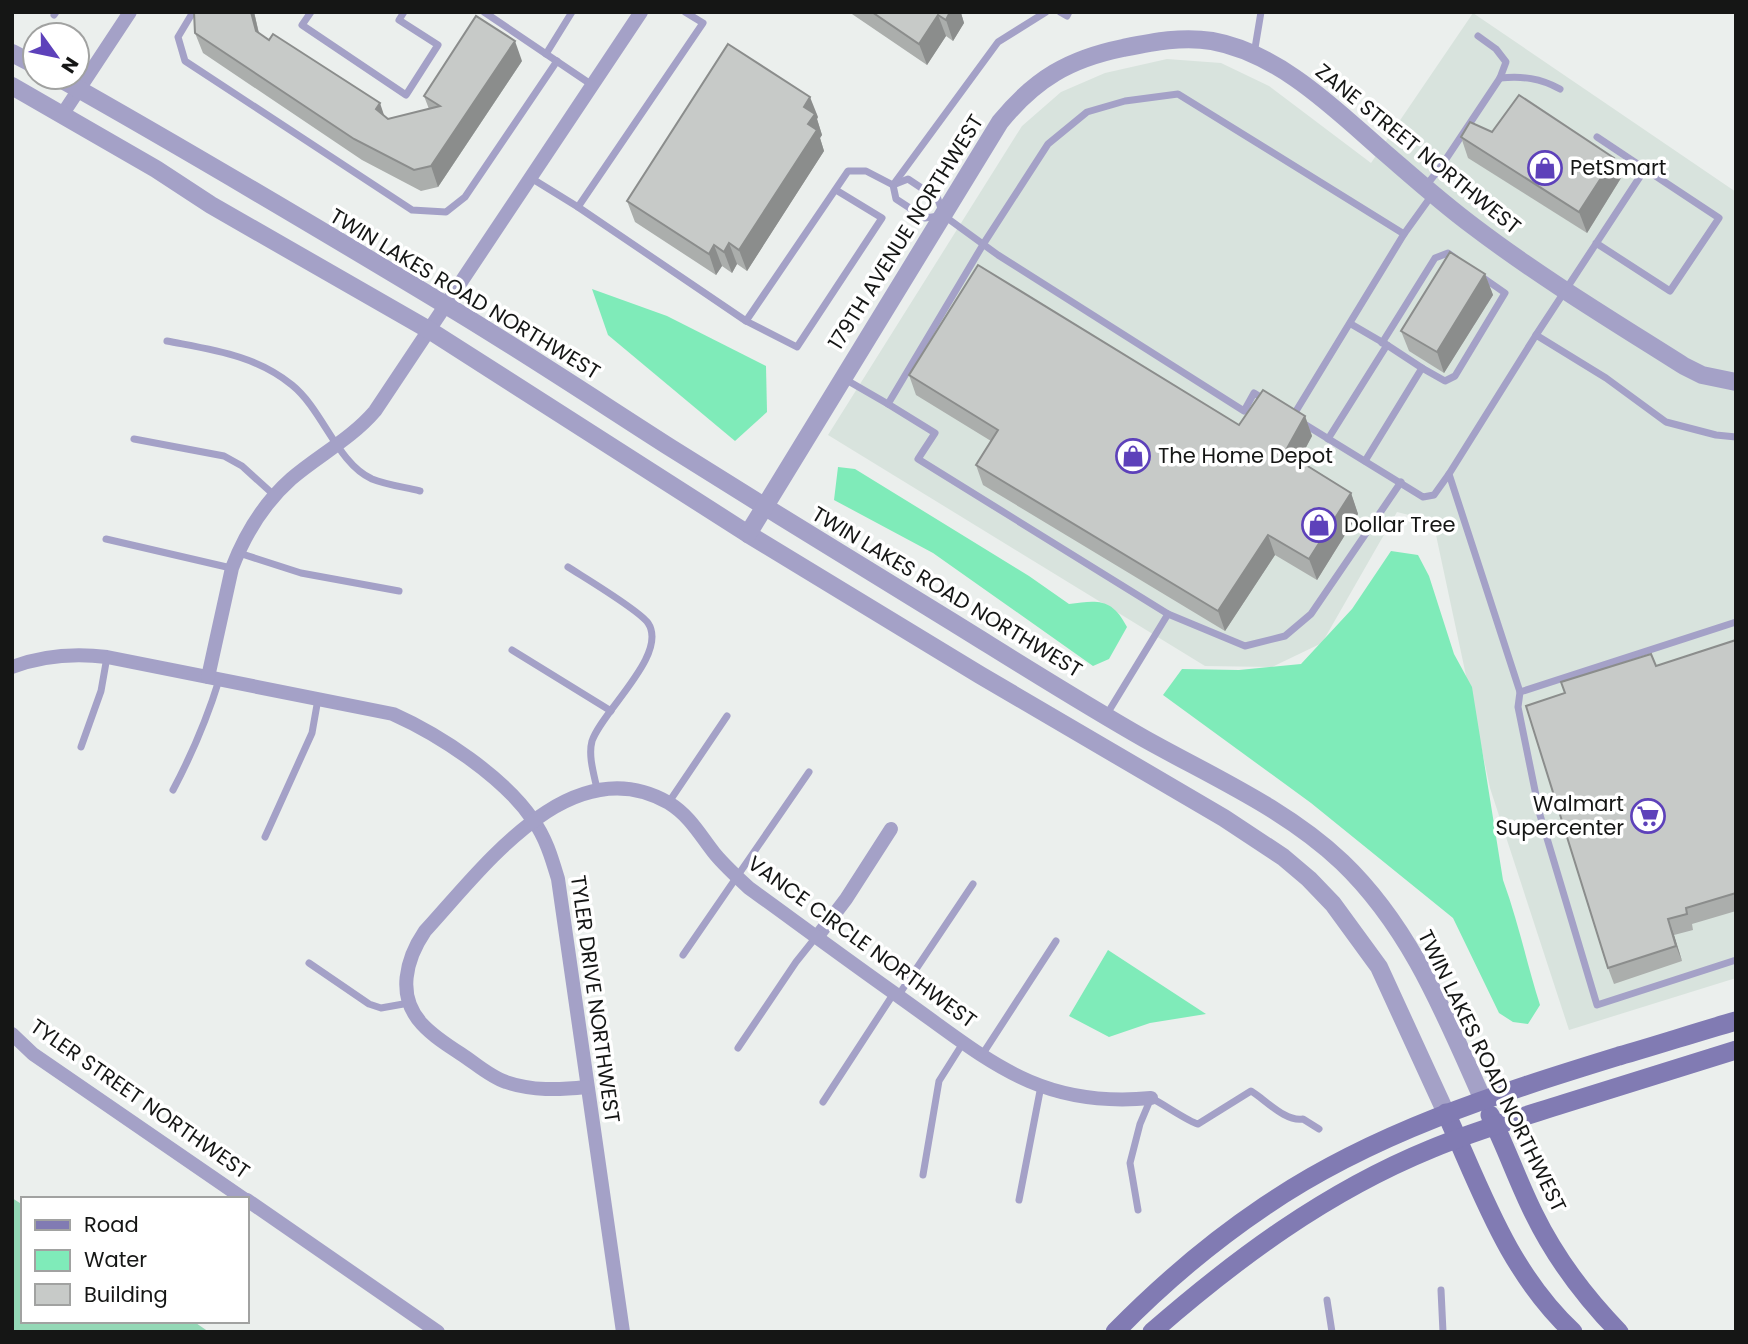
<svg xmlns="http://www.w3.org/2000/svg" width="1748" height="1344" viewBox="0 0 1748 1344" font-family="Poppins,sans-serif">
<rect width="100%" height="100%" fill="#ebefed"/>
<polygon fill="#d8e3dd" points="1473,13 1736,192 1736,978 1569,1030 1490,788 1433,521 1397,512 1322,643 1272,667 1205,666 828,435 1022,126 1061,92 1105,73 1167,59 1221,63 1269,86 1371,163"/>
<polygon fill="#94d8b6" points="12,1198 23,1205 23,1321 193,1321 209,1332 12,1332"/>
<g fill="#7febb9">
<polygon points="592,289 667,316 766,366 767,412 735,441 608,335"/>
<path d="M838 467 855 469 1029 576 1069 604C1098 600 1112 598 1127 627L1109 659 1093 666 933 553 834 500Z"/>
<path d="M1391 551 1418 555 1429 576 1454 654 1472 687 1503 880C1518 921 1527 964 1540 1005L1528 1024 1513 1022 1499 1013 1453 918 1311 803 1163 695 1182 669 1239 670 1301 664 1352 609Z"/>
<polygon points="1108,950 1206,1014 1150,1023 1109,1037 1069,1016"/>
</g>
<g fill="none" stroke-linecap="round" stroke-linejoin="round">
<g stroke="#a4a1c7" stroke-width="7">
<polyline points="193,12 178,37 185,61 412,210 446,212 465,197 557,61"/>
<polyline points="311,12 302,25 406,95 438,45 399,20 404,12"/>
<polyline points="484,12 592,85"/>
<polyline points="1060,12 1067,16 1069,12"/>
<polyline points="54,15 56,12"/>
<polyline points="546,54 572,12"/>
<polyline points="1254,54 1261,12"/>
<path d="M1500 78C1523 76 1540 78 1560 89"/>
<polyline points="1597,137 1645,169"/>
<polyline points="531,178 578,207 703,23 685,12"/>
<polyline points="1425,187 1440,168 1500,78 1506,62 1496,49 1478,36"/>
<polyline points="836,190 882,218 797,347 746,321 848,171 866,171 893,185 908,179 938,199 943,215 998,255 1244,411 1254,393 1267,401"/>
<polyline points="578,207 746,321"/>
<polyline points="939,216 925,218 896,199 893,185 998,42 1046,12"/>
<polyline points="1536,335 1645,169 1719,218 1670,291 1596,243"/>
<path d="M167 341C213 350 255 355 292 385 323 410 337 463 372 479 387 485 404 487 420 491"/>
<polyline points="1382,343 1435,258 1448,253 1455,258"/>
<polyline points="1422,368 1445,381 1455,376 1505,293 1482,277"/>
<polyline points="843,378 888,404"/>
<polyline points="1293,416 1404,234 1432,195"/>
<polyline points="1301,422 1423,497 1434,495 1449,474 1520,692 1518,707 1540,815 1597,1005 1736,960"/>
<polyline points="134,439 224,456 242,466 274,495"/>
<polyline points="1328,439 1387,345 1351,324"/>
<polyline points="1365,461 1422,368 1387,345"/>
<polyline points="1449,474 1536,335 1606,378 1666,422 1716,435 1736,437"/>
<polyline points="1401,482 1311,614 1285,636 1245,646 1168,614 918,459 935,433 888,404 984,243 1048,144 1087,112 1125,101 1178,94 1404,234"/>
<polyline points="106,539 231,568"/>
<polyline points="239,553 301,573 399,591"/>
<path d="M568 567C585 578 639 610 648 623 669 654 602 711 592 741 588 756 594 774 597 789"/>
<polyline points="512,650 611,711"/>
<polyline points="1520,692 1736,622"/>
<polyline points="1107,714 1168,614"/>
<polyline points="81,747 101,691 107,657"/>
<path d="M173 790C192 754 207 719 219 680"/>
<polyline points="669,802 727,716"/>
<polyline points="265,837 312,733 318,699"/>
<polyline points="683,955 809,772"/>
<polyline points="309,963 369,1004 381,1008 409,1003"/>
<polyline points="898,996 973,884"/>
<polyline points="738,1048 796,962 816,937"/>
<polyline points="982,1055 1056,941"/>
<polyline points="823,1102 894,993"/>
<polyline points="923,1175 939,1081 963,1043"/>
<polyline points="1019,1200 1041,1086"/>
<path d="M1138 1210 1130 1163 1140 1124 1151 1098C1162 1103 1189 1122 1198 1124L1251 1091C1266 1100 1285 1122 1303 1119L1319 1129"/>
<polyline points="1441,1290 1443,1332"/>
<polyline points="1327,1300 1332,1332"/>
</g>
<g stroke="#a4a1c7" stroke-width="14">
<polyline points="62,115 130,12"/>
<path d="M12 667C44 655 74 653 107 657L393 714C440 735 504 777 533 820 546 838 552 859 558 879L623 1332"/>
<path d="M208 677 232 568C245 534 264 503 291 479 319 455 351 439 375 411L641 12"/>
<polyline points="817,937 846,899 891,829"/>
<polyline points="12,1034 33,1054 244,1199"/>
<path d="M586 1087C559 1090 532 1091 506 1082 490 1077 475 1063 461 1054 447 1045 433 1036 422 1024 396 996 406 959 425 931 483 868 571 746 669 803 690 816 700 835 715 854 725 866 737 877 749 888 800 925 850 962 901 998 987 1059 1038 1109 1151 1098"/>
<polyline points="247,1200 438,1332"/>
</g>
<g stroke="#a4a1c7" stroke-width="18">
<polyline points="12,53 35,65"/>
<path d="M57 77C187 150 316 227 444 304 521 350 596 400 671 448 765 507 859 565 954 623 1017 662 1080 702 1145 739 1213 777 1286 809 1342 862 1411 928 1445 1015 1483 1100"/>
<polyline points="12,86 156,169 211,205 429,330 748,534 980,675 1224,818 1283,857 1309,879 1333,904 1379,967 1446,1113"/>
<path d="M748 534 1000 122C1035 79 1069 59 1123 48 1153 42 1182 36 1212 41 1279 53 1335 109 1384 152 1413 177 1442 203 1473 226 1540 277 1613 321 1684 366L1702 375 1736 382"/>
</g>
<g stroke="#817bb3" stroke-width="19">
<path d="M1446 1113C1482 1192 1508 1271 1573 1332"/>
<path d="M1490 1115C1506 1147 1518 1182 1534 1214 1555 1257 1586 1298 1619 1332"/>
<path d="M1115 1332C1161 1285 1210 1243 1265 1206 1372 1133 1496 1094 1619 1056 1658 1045 1697 1032 1736 1021"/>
<path d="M1152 1332C1237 1258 1326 1192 1431 1149 1474 1131 1519 1118 1563 1104 1620 1086 1678 1068 1736 1050"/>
</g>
</g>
<g fill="#abaeac">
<polygon points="194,12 254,12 259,33 388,119 429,109 424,96 522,61 438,187 421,191 362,160 203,53 195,33"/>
<polygon points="849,12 962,12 961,13 964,23 953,41 946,36 927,65"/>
<polygon points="818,117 817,119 822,135 820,138 824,151 747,271 737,264 732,273 722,266 716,275 635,222 627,201"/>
<polygon points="1492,132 1621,178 1587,233 1468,158 1461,137"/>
<polygon points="1485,274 1493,295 1444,373 1409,351 1401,331"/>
<polygon points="909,375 1239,425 1305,416 1312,436 1299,460 1351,493 1358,514 1317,580 1275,555 1225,631 983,485 976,465 991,441 916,395"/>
<polygon points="1736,640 1736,911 1692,924 1693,930 1674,935 1682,961 1614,984 1608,968 1656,666"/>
</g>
<g fill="#8b8d8c">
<polygon points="251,12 254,12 263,52 256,31"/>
<polygon points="950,12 962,12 961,13 964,23 953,41 946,20"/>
<polygon points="938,15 946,36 927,65 919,44"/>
<polygon points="515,41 522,61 438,187 431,166"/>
<polygon points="810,97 818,117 817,119 822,135 820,138 824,151 747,271 739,250 808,124 804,107"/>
<polygon points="380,103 387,124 376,109"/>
<polygon points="1614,158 1621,178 1587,233 1579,212"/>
<polygon points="729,243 737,264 732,273 724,252"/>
<polygon points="714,245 722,266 716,275 709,254"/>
<polygon points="1485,274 1493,295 1444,373 1437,352"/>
<polygon points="1305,416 1312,436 1293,472 1285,452"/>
<polygon points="1351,493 1358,514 1317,580 1309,559"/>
<polygon points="1268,535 1275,555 1225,631 1218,611"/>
<polygon points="1668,919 1674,935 1682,961 1676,946"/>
</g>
<g fill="#c7cac8" stroke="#8b8d8c" stroke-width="2">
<polygon points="194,12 251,12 256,31 269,40 273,34 380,103 376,109 388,119 440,106 424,96 476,16 515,41 431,166 414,170 354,139 195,33"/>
<polygon points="872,12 950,12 946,20 938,15 919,44"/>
<polygon points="728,44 810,97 804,107 815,114 808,124 817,130 739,250 729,243 724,252 714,245 709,254 627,201"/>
<polygon points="1519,95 1614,158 1579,212 1461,137 1470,122 1492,132"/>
<polygon points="1450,252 1485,274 1437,352 1401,331"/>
<polygon points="978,265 1239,425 1263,390 1305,416 1285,452 1351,493 1309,559 1268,535 1218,611 976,465 998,430 909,375"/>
<polygon points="1736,640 1736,893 1686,908 1687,914 1668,919 1676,946 1608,968 1526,706 1565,693 1561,682 1651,654 1656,666"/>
</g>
<defs>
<g id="shop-ring" transform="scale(1.75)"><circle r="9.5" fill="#fff" stroke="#5d41ba" stroke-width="1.5"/><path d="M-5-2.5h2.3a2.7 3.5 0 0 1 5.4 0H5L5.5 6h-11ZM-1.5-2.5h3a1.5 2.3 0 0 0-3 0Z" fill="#5d41ba"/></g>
<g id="supermarket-ring" transform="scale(1.75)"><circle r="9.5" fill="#fff" stroke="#5d41ba" stroke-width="1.5"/><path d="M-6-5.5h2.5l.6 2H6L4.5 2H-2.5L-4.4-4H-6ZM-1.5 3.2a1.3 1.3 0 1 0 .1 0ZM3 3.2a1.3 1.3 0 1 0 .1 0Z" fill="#5d41ba"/></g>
</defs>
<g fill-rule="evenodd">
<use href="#shop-ring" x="1545" y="168"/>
<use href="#shop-ring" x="1133" y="456"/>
<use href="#shop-ring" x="1319" y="525"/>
<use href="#supermarket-ring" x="1648" y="816"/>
</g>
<g text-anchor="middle" stroke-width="7" stroke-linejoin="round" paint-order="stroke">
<g font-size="21" fill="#151615" stroke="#fff">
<text transform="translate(1418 149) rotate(39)" y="7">ZANE STREET NORTHWEST</text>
<text transform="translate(906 232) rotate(-58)" y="7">179TH AVENUE NORTHWEST</text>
<text transform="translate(465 294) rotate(31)" y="7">TWIN LAKES ROAD NORTHWEST</text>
<text transform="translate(947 592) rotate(31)" y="7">TWIN LAKES ROAD NORTHWEST</text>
<text transform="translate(862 942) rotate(36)" y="7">VANCE CIRCLE NORTHWEST</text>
<text transform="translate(595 999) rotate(82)" y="7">TYLER DRIVE NORTHWEST</text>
<text transform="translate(1492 1071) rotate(64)" y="7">TWIN LAKES ROAD NORTHWEST</text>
<text transform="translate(140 1099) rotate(35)" y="7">TYLER STREET NORTHWEST</text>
</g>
<g font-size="21" fill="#151615" stroke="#fff" text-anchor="start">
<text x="1570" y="175">PetSmart</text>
<text x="1158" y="463">The Home Depot</text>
<text x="1344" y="532">Dollar Tree</text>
<text x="1624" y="811" text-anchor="end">Walmart<tspan x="1624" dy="24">Supercenter</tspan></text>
</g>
</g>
<rect width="1748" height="1344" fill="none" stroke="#151615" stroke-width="28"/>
<rect x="21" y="1197" width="228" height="126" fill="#ffffff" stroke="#a1a2a1" stroke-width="2"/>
<rect x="35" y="1220" width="35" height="10" fill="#817bb3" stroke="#a1a2a1" stroke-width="2"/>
<text x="84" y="1232" font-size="21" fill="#151615">Road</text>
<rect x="35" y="1250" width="35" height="21" fill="#7febb9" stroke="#a1a2a1" stroke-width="2"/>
<text x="84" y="1267" font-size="21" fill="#151615">Water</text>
<rect x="35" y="1284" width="35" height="21" fill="#c7cac8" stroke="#a1a2a1" stroke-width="2"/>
<text x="84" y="1302" font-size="21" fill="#151615">Building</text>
<g transform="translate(56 56) rotate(123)"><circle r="33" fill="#ffffff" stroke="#a1a2a1" stroke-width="2"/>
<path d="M0-5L12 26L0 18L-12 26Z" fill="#5d41ba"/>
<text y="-10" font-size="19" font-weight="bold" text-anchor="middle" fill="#151615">N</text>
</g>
</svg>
